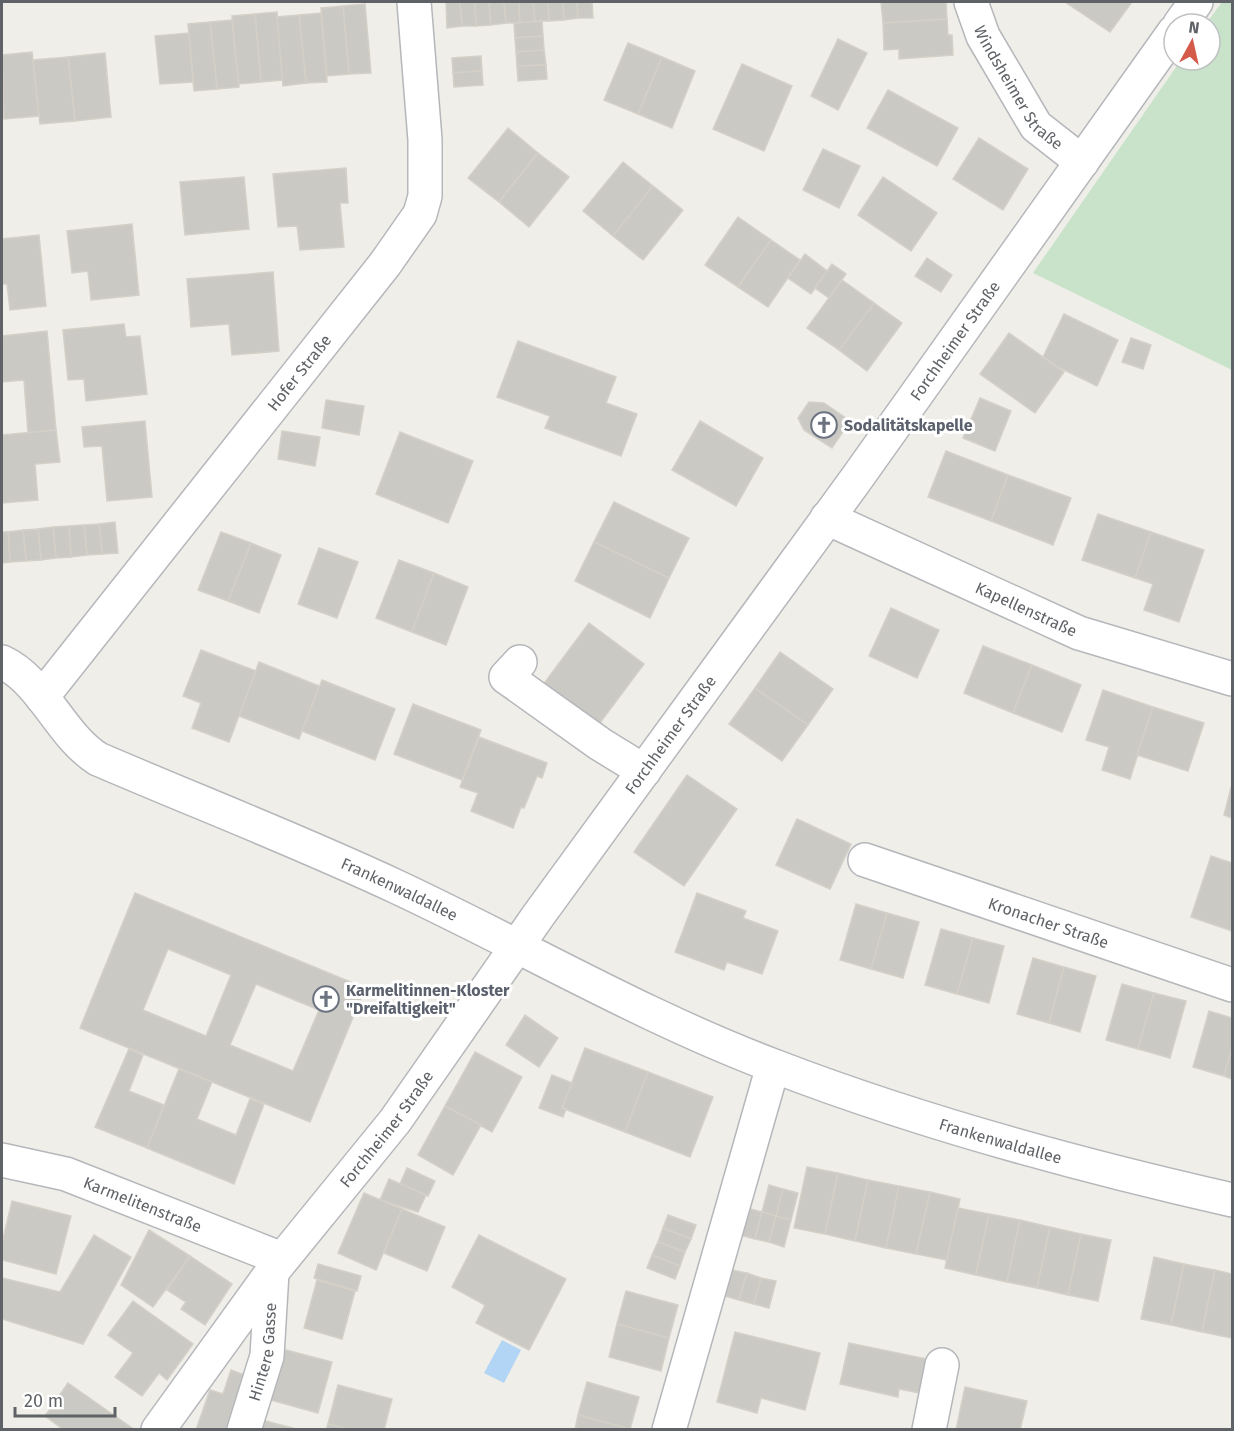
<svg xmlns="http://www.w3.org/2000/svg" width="1234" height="1431" viewBox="0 0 1234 1431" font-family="'Fira Sans',sans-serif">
<rect width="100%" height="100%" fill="#efeee8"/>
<polygon fill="#c8e3ca" points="1222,2 1232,2 1232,370 1033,273 1181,60 1210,60 1210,24 1206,24"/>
<polygon fill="#b3d5f5" points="502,1340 521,1350 504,1383 484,1373"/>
<g fill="#cbc9c4" stroke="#d4d0c7" stroke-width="1.5" fill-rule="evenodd">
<polygon points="446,2 460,2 462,26 447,28"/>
<polygon points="460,2 475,2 476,26 462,26"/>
<polygon points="475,2 489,2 491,25 476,26"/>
<polygon points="489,2 504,2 506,23 491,25"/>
<polygon points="504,2 519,2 520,23 506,23"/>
<polygon points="519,2 533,2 535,21 520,23"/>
<polygon points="533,2 548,2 549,21 535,21"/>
<polygon points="548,2 563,2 564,20 549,21"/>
<polygon points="563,2 577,2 578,18 564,20"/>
<polygon points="577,2 592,2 593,18 578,18"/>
<polygon points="881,2 946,2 947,19 883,23"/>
<polygon points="1065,2 1132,2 1110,32"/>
<polygon points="365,4 371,73 349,74 343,6"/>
<polygon points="343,6 349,74 327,76 321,8"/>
<polygon points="277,12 283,80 261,82 255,14"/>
<polygon points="321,13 327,82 306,83 299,15"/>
<polygon points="255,14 261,82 238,84 232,16"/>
<polygon points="299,15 306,83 283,86 277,17"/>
<polygon points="947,19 948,35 952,35 953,55 899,59 899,49 884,50 883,23"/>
<polygon points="232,20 239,87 217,89 210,22"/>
<polygon points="542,21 543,36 515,38 514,23"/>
<polygon points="210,22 217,89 194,91 188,24"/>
<polygon points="189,33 193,82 160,84 155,36"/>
<polygon points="543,36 544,50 516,52 515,38"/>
<polygon points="838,39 867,53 838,110 811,96"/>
<polygon points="628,43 662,57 638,114 604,100"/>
<polygon points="544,50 546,65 517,66 516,52"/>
<polygon points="32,52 39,116 4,119 2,55"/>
<polygon points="105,53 111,117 75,121 68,57"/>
<polygon points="481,56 482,71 453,73 452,58"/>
<polygon points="68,57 75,121 40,124 33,60"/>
<polygon points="662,57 695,71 672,128 638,114"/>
<polygon points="742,64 792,86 764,151 713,129"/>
<polygon points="546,65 547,79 518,81 517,66"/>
<polygon points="482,71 483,85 454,87 453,73"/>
<polygon points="888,90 958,128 937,166 867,128"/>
<polygon points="508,128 538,153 499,202 468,178"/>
<polygon points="979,138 1028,169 1003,210 953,179"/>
<polygon points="823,149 860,166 839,208 803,190"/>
<polygon points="538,153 569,177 529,227 499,202"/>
<polygon points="623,162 653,186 613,236 583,211"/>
<polygon points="346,168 348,203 340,203 344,247 300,250 297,226 278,227 273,174"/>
<polygon points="244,177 249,229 185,235 180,182"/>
<polygon points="883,177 937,213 911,251 858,215"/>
<polygon points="653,186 683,210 643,260 613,236"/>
<polygon points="738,217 771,240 738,287 705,265"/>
<polygon points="132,224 139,295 91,300 88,271 72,273 67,231"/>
<polygon points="39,235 46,306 10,310 7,284 2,284 2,239"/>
<polygon points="771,240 800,260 768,307 738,287"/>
<polygon points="805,254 827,271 811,294 788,278"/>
<polygon points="927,258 952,275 941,292 915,276"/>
<polygon points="832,264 846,274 829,298 815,288"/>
<polygon points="273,272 279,351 232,355 229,324 191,327 187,279"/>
<polygon points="842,280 874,303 839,350 807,328"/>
<polygon points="874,303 902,323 867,371 839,350"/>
<polygon points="1064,314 1118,340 1097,386 1058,367 1043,357"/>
<polygon points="124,324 126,337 140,336 147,394 86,401 84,379 68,380 63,330"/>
<polygon points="47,331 56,430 28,433 24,380 2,382 2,336"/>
<polygon points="1009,333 1064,372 1035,413 980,374"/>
<polygon points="1131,338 1151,345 1143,369 1122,362"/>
<polygon points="518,341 616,377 606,403 637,414 621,456 545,428 550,416 497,397"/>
<polygon points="980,398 1011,411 995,451 963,438"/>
<polygon points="326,400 364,406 359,435 322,428"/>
<polygon points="809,402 824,403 850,421 832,448 804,430 798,418"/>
<polygon points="145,421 152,497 107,501 102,446 84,447 82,427"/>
<polygon points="700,421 763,458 736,506 672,470"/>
<polygon points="56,430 60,462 35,464 38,500 2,503 2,435"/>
<polygon points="282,431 320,437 315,466 278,459"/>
<polygon points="400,432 473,461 448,523 376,494"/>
<polygon points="946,451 1008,475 991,521 928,497"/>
<polygon points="1008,475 1071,498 1053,545 991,521"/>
<polygon points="614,502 689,538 669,578 594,542"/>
<polygon points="1098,514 1151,532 1135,578 1082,560"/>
<polygon points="115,522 118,553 102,554 99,524"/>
<polygon points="99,524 102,554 87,555 84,525"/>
<polygon points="84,525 87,555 71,557 69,526"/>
<polygon points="69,526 71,557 56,558 53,527"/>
<polygon points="53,527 56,558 41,560 38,529"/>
<polygon points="38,529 41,560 26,561 23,530"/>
<polygon points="23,530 26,561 10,562 8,532"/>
<polygon points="2,532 8,532 10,562 2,563"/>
<polygon points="221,532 251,543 228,601 198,590"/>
<polygon points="1151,532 1204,550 1179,622 1144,610 1153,584 1135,578"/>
<polygon points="594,542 669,578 650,618 575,581"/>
<polygon points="251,543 281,555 259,613 228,601"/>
<polygon points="319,548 358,562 337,618 298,604"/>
<polygon points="399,560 434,573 412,632 376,618"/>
<polygon points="434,573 468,587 446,645 412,632"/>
<polygon points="891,608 939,630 917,678 869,656"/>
<polygon points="589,623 644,664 594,731 539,690"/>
<polygon points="983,646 1032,665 1013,713 964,693"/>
<polygon points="201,650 256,671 229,742 192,728 201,703 183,696"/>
<polygon points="780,652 833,689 808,725 755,688"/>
<polygon points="259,662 319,686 299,739 239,716"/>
<polygon points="1032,665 1081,685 1062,732 1013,713"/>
<polygon points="322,680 395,709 375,760 302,731"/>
<polygon points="755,688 808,725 782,761 729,724"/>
<polygon points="1103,690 1153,707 1130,779 1102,770 1109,747 1086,740"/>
<polygon points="413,704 481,730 462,780 394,754"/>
<polygon points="1153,707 1204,723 1188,771 1137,755"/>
<polygon points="479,737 547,763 542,778 537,776 524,808 521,807 513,828 471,811 478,793 460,787"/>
<polygon points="687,775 737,809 684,886 634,852"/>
<polygon points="1232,784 1232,818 1224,815"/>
<polygon points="797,819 851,844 830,889 776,865"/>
<polygon points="1211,856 1232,863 1232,931 1191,917"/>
<path d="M135 893 365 988 310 1122 80 1028ZM168 949 231 975 206 1036 143 1010ZM256 984 319 1010 293 1071 230 1045Z"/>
<polygon points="697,893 746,911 743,918 778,931 762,974 727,962 724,970 675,952"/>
<polygon points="856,904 887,913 871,969 840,960"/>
<polygon points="887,913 919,922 903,978 871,969"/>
<polygon points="941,929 973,938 957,994 925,985"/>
<polygon points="973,938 1004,946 989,1003 957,994"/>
<polygon points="1033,958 1064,967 1049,1023 1017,1014"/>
<polygon points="1064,967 1096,976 1080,1032 1049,1023"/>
<polygon points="1122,984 1154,993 1138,1049 1106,1040"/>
<polygon points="1154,993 1186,1001 1170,1058 1138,1049"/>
<polygon points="1209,1011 1232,1018 1232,1048 1224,1076 1193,1067"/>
<polygon points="525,1015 558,1038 539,1067 506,1045"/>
<polygon points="585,1048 648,1072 625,1132 562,1108"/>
<polygon points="1232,1048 1232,1079 1224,1076"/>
<polygon points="129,1049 143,1055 129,1091 164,1105 147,1148 95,1127"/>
<polygon points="475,1052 522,1077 492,1132 445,1106"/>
<polygon points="179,1069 212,1082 197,1119 236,1135 250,1099 264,1104 234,1184 147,1148"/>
<polygon points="648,1072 713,1097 690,1157 625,1132"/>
<polygon points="552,1075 572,1083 562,1108 566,1109 563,1117 539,1108"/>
<polygon points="445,1106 481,1125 453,1175 418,1155"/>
<polygon points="807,1167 838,1173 825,1234 794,1228"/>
<polygon points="407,1168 435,1181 428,1196 400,1184"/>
<polygon points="838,1173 868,1180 855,1241 825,1234"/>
<polygon points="389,1179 426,1195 418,1212 380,1200"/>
<polygon points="868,1180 899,1186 886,1248 855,1241"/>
<polygon points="769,1185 783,1189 776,1216 762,1212"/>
<polygon points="899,1186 930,1192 916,1254 886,1248"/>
<polygon points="783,1189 798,1193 791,1220 776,1216"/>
<polygon points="930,1192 960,1199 947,1260 916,1254"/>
<polygon points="364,1193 402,1209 376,1270 338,1253"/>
<polygon points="12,1201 71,1216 56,1274 2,1260 2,1243"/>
<polygon points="747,1208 762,1212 755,1239 740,1235"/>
<polygon points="958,1208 989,1214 976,1275 945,1268"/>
<polygon points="402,1209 445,1227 427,1271 384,1253"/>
<polygon points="762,1212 776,1216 769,1242 755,1239"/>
<polygon points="989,1214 1020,1220 1007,1282 976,1275"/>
<polygon points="668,1215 696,1225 691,1239 663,1228"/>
<polygon points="776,1216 791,1220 784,1247 769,1242"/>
<polygon points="1020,1220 1050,1227 1037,1288 1007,1282"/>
<polygon points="1050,1227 1081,1234 1068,1295 1037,1288"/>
<polygon points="663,1228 691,1239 685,1252 658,1242"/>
<polygon points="149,1230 190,1256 153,1307 121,1285"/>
<polygon points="1081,1234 1111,1240 1098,1301 1068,1295"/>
<polygon points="94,1235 131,1257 83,1344 2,1319 2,1278 60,1292"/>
<polygon points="479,1235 566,1279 529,1350 476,1323 485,1305 452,1287"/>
<polygon points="658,1242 685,1252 680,1266 652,1255"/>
<polygon points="652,1255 680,1266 675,1279 647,1268"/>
<polygon points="190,1256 232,1284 205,1325 181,1309 186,1302 167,1290"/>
<polygon points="1154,1257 1184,1264 1171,1325 1141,1319"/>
<polygon points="318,1264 361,1276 357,1291 314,1278"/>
<polygon points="1184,1264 1215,1270 1202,1332 1171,1325"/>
<polygon points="732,1270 747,1273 739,1300 725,1296"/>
<polygon points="1215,1270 1232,1274 1232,1338 1202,1332"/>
<polygon points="747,1273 761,1278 754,1304 739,1300"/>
<polygon points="761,1278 776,1281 769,1308 754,1304"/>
<polygon points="317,1280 355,1291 342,1339 304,1328"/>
<polygon points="626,1291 678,1305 669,1338 617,1324"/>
<polygon points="133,1301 193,1344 167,1380 159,1373 142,1396 115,1377 133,1353 108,1335"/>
<polygon points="617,1324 669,1338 661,1371 609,1357"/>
<polygon points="735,1332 820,1353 805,1410 761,1398 757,1413 717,1402"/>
<polygon points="849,1343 927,1359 920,1393 899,1389 898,1397 840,1384"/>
<polygon points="282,1349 332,1362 318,1413 267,1399"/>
<polygon points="231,1370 250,1377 232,1430 196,1430 210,1390 223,1394"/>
<polygon points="587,1382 639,1397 630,1429 578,1415"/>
<polygon points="68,1383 132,1428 131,1430 64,1430 45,1416"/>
<polygon points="338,1385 392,1399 384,1430 351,1430 328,1424"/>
<polygon points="965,1387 1027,1401 1020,1430 956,1430"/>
<polygon points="578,1415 630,1429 630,1430 575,1430"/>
<polygon points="258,1419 300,1430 256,1430"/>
<polygon points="328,1424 351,1430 326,1430"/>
</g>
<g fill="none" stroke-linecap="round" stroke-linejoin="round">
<g stroke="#b5b7bb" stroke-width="36">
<g id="minor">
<path id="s1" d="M971 2 983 36 1036 126 1082 162"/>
<polyline points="1180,24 1196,2"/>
<path id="s2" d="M827 518 1079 633 1232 679"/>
<path id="s3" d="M2 662C44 682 59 734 98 759 198 802 299 841 397 887 523 946 644 1017 774 1066 922 1123 1078 1165 1232 1200"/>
<polyline points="520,662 506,677 600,744 644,771"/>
<path id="s4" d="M42 697 385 264 420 214 425 196V140L414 2"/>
<path id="s5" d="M865 860 1232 985"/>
<path id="s6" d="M2 1160 66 1174 282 1259"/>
<path id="s7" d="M158 1430 272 1272 395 1121 538 916 857 478 1174 32"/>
<path id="s8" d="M244 1430 267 1356 272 1272"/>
<polyline points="669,1430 773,1066"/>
<polyline points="929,1430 942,1365"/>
</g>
</g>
<use href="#minor" stroke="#fff" stroke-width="33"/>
</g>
<defs>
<g id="church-ring" transform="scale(1.35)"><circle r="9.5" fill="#fff" stroke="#6b7280" stroke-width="1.5"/><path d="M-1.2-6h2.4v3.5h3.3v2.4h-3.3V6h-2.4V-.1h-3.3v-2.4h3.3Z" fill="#6b7280"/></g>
</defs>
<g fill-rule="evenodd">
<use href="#church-ring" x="824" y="425"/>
<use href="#church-ring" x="326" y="999"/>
</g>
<g text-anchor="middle" stroke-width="6" stroke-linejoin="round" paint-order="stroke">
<g font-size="16" fill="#5f6266" stroke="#fff">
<text dy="6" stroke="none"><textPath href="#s1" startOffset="99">Windsheimer Straße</textPath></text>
<text dy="6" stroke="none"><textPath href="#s7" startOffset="1350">Forchheimer Straße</textPath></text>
<text dy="6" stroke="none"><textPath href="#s4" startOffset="414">Hofer Straße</textPath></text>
<text dy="6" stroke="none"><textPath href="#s2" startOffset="219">Kapellenstraße</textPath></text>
<text dy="6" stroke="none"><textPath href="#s7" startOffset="864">Forchheimer Straße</textPath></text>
<text dy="6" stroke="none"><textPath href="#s3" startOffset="466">Frankenwaldallee</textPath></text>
<text dy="6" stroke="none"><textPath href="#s5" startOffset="194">Kronacher Straße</textPath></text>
<text dy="6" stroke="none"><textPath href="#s7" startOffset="378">Forchheimer Straße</textPath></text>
<text dy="6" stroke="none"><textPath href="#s3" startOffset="1119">Frankenwaldallee</textPath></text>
<text dy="6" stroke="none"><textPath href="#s6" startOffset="148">Karmelitenstraße</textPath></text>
<text dy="6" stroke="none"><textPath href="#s8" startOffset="81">Hintere Gasse</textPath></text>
</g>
<g font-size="16" font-weight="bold" fill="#5b616d" stroke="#fff" text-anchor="start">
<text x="844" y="431">Sodalitätskapelle</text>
<text x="346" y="996">Karmelitinnen-Kloster<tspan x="346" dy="18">"Dreifaltigkeit"</tspan></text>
</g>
</g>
<rect width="1234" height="1431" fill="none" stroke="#5f6266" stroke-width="6"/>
<g transform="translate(1192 42) rotate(8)"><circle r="28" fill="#ffffff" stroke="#bfc0c2" stroke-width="1.5"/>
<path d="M0-4.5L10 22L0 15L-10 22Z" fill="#d45b49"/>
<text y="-9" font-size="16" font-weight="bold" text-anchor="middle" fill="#5f6266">N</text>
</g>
<path d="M15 1407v9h100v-9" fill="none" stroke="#5f6266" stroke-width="3"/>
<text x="24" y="1407" font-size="18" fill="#5f6266" stroke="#ffffff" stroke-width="4.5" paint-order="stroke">20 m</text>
</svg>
